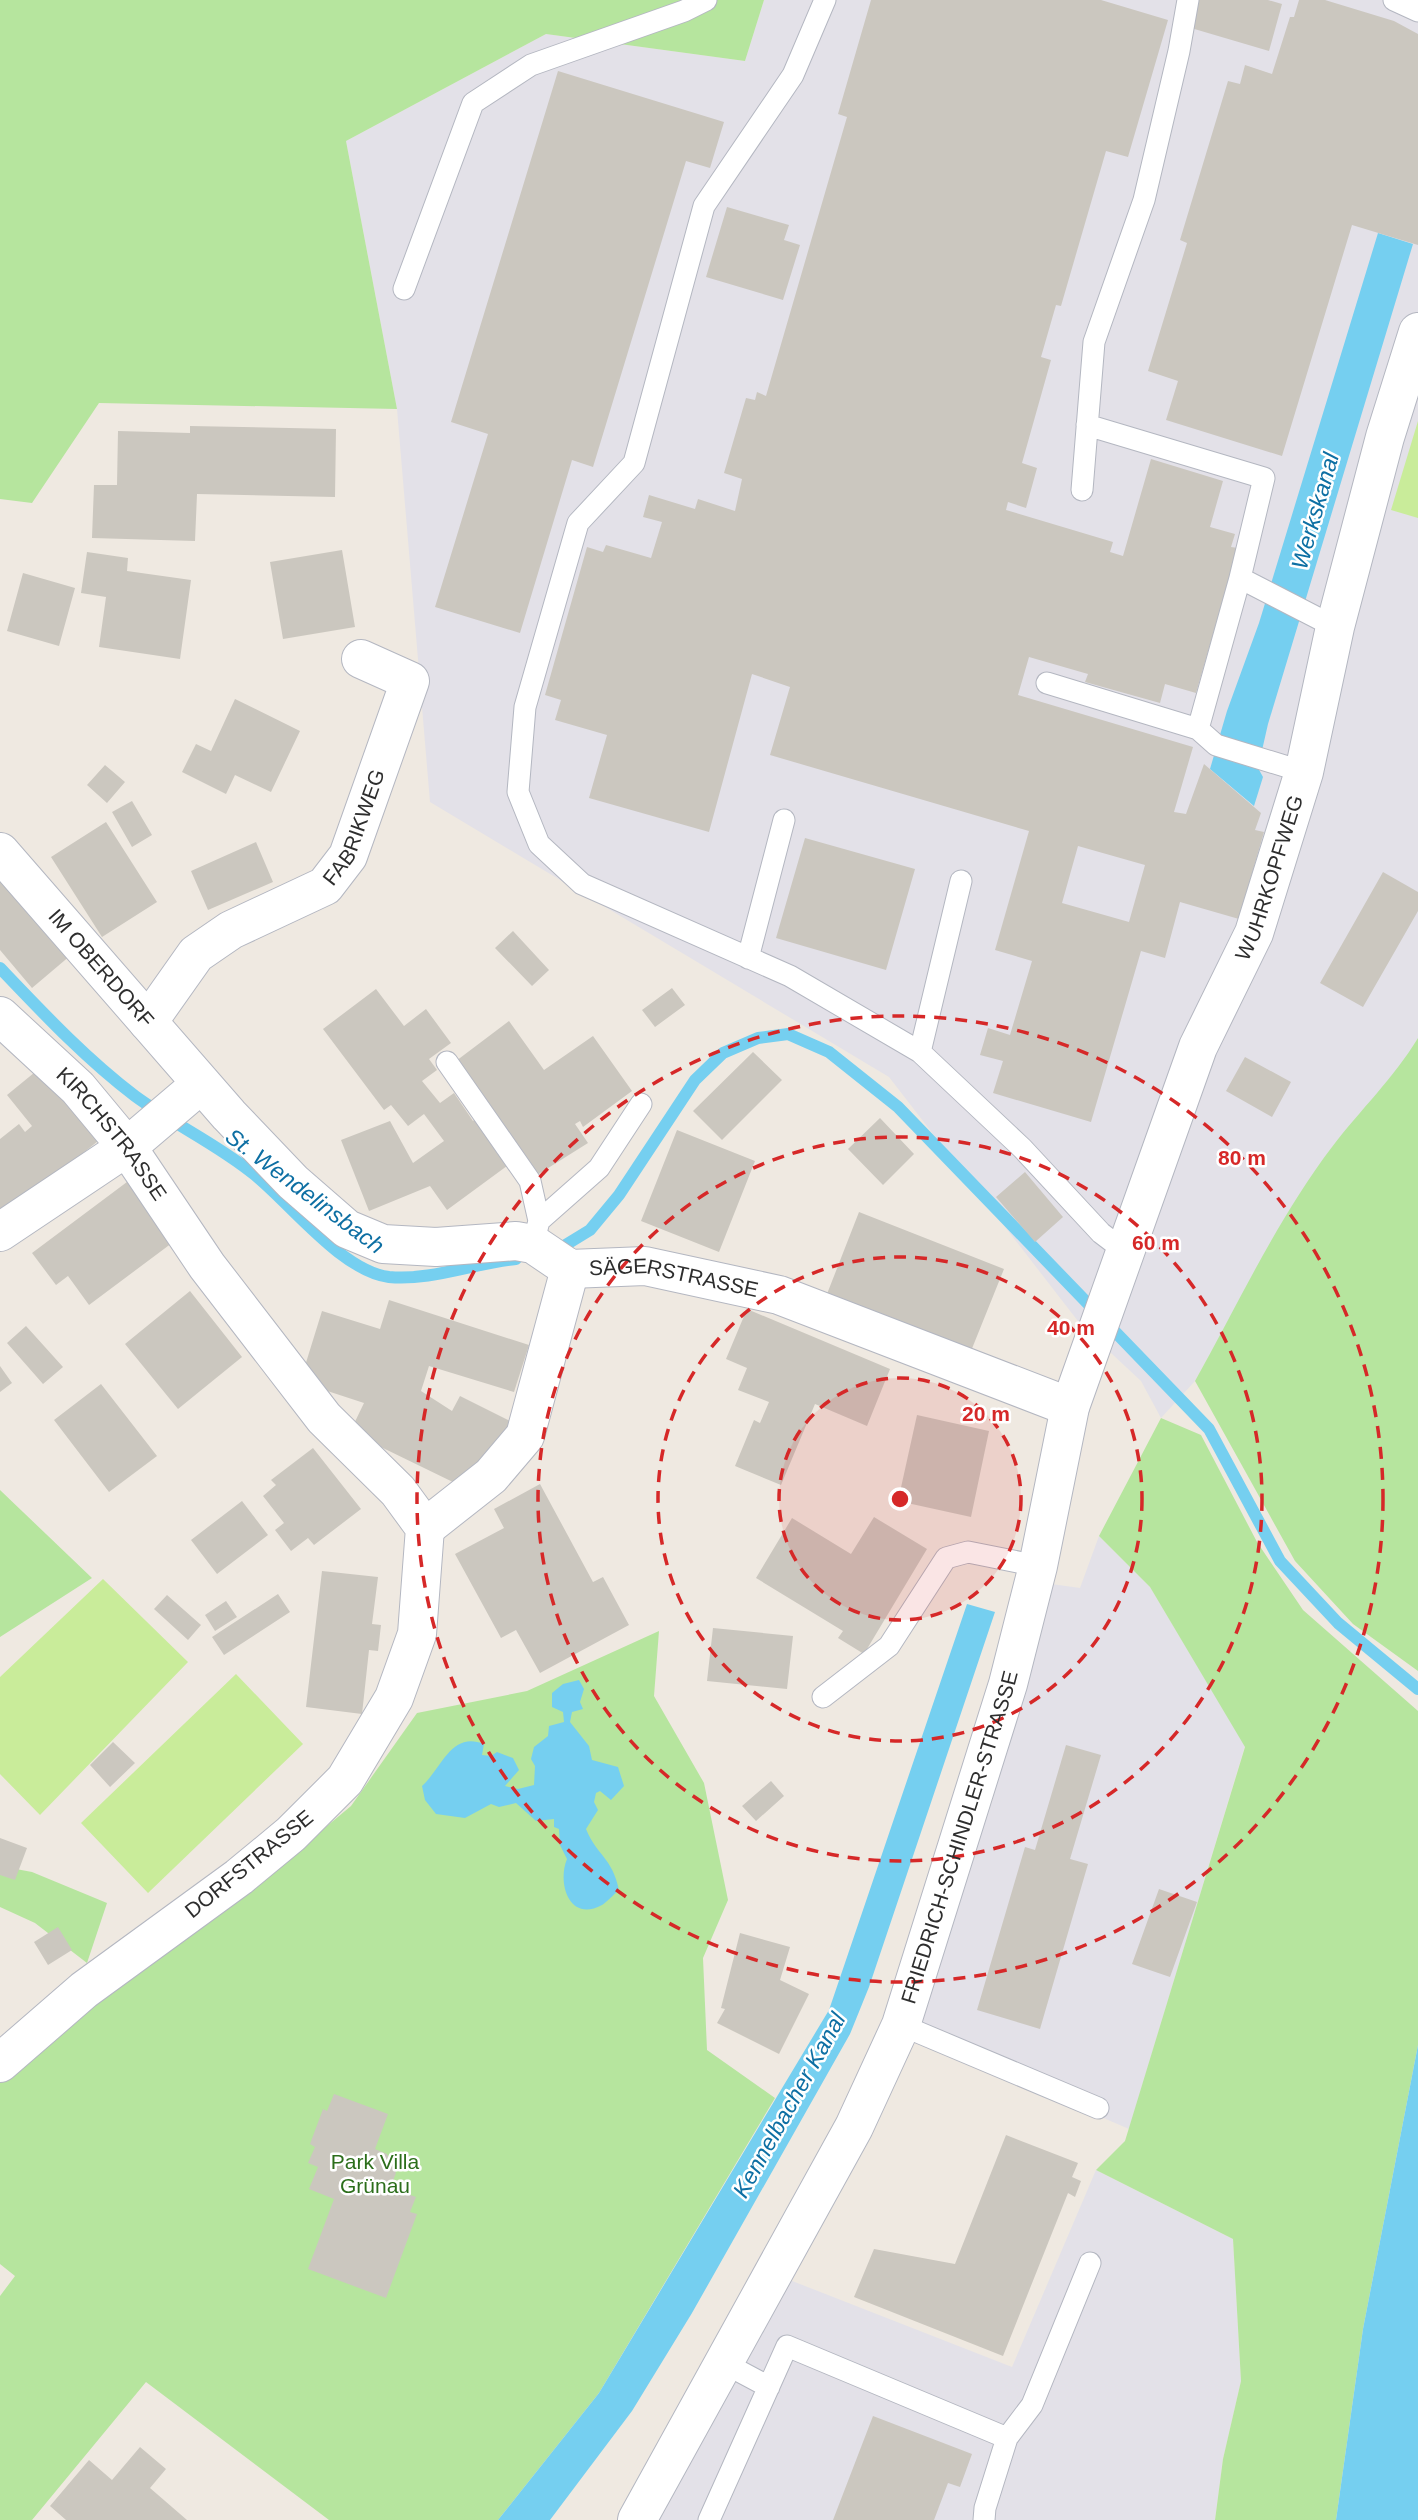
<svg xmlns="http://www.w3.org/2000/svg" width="1418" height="2520" viewBox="0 0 1418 2520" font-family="Arial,sans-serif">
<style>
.industrial{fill:#e3e1e8}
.green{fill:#b6e59e}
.pitch{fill:#c9ec9a}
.water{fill:#75cff0}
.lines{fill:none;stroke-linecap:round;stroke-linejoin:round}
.stream{stroke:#75cff0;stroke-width:12}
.building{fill:#cbc7bf;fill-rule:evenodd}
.service-casing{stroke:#b4b7c1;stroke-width:23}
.minor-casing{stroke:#b4b7c1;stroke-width:40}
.service{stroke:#fff;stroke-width:21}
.minor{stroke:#fff;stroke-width:38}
.ring{fill:none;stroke:#d62828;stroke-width:3.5;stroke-dasharray:12 9}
.labels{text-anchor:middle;stroke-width:5;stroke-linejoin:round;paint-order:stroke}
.street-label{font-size:21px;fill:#2e2e2e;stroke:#fff}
.park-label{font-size:21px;fill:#2c6e1b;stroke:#fff}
.water-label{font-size:23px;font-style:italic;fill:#0d6fa3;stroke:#fff}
.centre{fill:#d62828;stroke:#fff;stroke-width:3.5}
.ring-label{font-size:21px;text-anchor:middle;font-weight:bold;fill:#d62828;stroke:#fff;stroke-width:5;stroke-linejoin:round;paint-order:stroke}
</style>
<rect width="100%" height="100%" fill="#efe9e1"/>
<path class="industrial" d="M764 0H1418V1038L1397 1073 1332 1147 1281 1226 1195 1381 1161 1418 1141 1381 1081 1325 889 1077 430 802 397 409 346 141 546 34 745 61Z
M1099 1536 1150 1587 1245 1746 1129 2129 909 2034 992 1802 1051 1584 1080 1588Z
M1096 2170 1233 2239 1241 2381 1223 2459 1215 2520H646L782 2277 1012 2367Z"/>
<path class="green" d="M0 0H764L745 61 546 34 346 141 397 409 99 403 32 503 0 499Z
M1418 1038V1671L1353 1624 1295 1561 1195 1381C1239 1302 1278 1218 1332 1147 1361 1109 1393 1079 1418 1038Z
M1161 1418 1201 1435 1257 1542 1303 1610 1418 1711V2045L1363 2329 1336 2520H1215L1223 2459 1241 2381 1233 2239 1096 2170 1125 2141 1245 1747 1150 1587 1099 1536Z
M0 1490 92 1578 0 1637Z
M659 1631 654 1696 704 1783 728 1900 703 1958 707 2050 775 2098 599 2393 498 2520H329L146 2382 32 2520H0V2296L15 2276 0 2264V2080L77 2015 297 1851 351 1806 417 1713 527 1691Z
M0 1866 32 1872 107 1903 87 1963 35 1923 0 1907Z"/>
<path class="pitch" d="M1418 421V518L1391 510Z
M103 1579 188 1662 40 1815 0 1774V1677Z
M236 1674 303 1744 148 1893 81 1823Z"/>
<path class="water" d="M1378 233 1413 244 1268 724 1258 768 1263 777 1254 806 1210 769 1227 711 1259 623Z
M967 1604 995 1612 869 1987 850 2034 692 2313 632 2411 550 2520H498L599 2393 829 2010Z
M579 1680 584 1689 580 1702 583 1709 572 1712 570 1722 589 1746 592 1760 618 1767 624 1786 611 1800 600 1791 596 1793 594 1802 598 1810 586 1829C597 1856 612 1857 619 1890 613 1895 607 1902 602 1905 569 1923 557 1883 567 1859L560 1845 559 1829 554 1827V1819L536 1821 516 1803 499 1807 491 1804 465 1818 436 1814 425 1800 422 1786C442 1768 451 1731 484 1744L482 1755 491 1756 497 1752 513 1758 519 1770 505 1786 518 1789 534 1785 535 1766 531 1759 534 1747 548 1736 549 1726 564 1722 563 1712 552 1707V1693L563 1684Z
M1418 2045V2520H1336L1363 2329Z"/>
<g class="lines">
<path class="stream" d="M0 968C42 1012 86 1059 135 1096 173 1124 219 1145 255 1175 291 1204 342 1271 389 1277 431 1281 474 1263 516 1259
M554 1252 590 1230 619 1195 695 1080 723 1053 758 1038 788 1034 829 1052 898 1107 1209 1429 1280 1561 1338 1623 1418 1689"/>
</g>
<path class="building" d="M871 0H1101L1168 20 1128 157 1106 151 1061 306 1056 305 1041 357 1051 360 1022 463 1037 468 1026 508 1008 502 1006 510 1113 542 1110 552 1123 556 1151 459 1223 481 1210 527 1235 534 1231 547 1238 548 1196 693 1165 684 1160 703 1085 682 1088 674 1029 657 1018 695 1193 747 1174 812 1186 814 1204 764 1261 813 1255 830 1264 832 1239 919 1180 902 1165 958 1141 951 1091 1122 993 1093 1003 1061 980 1055 988 1028 1010 1035 1032 961 995 950 1029 831 770 755 790 687 752 674 709 832 589 798 607 735 555 720 561 700 545 695 587 547 603 552 606 545 651 558 662 522 643 517 649 495 695 509 698 499 735 511 742 479 724 473 746 398 755 400 757 392 766 396 847 117 838 114ZM1078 846 1145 865 1129 922 1062 903Z
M1199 0H1268L1282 4 1269 51 1191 28Z
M1299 0H1325L1394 21 1418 34V245L1352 225 1282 456 1166 420 1178 381 1148 371 1187 243 1180 240 1228 81 1240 84 1245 65 1272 74 1290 17H1294Z
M558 71 724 122 710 168 686 161 593 467 572 460 520 633 435 607 488 434 451 422Z
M727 207 789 225 784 240 800 245 783 300 706 277Z
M190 426 336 429 335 497 197 494 195 541 92 538 94 485H117L118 431 190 433Z
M342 550 355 627 283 639 270 562Z
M87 552 128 558 127 571 191 580 180 659 99 647 106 597 81 593Z
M23 573 75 588 59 646 7 631Z
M235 699 300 731 271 792 235 775 226 794 182 772 196 744 211 751Z
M105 765 125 782 107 803 87 785Z
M132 801 152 835 132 847 112 812Z
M106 822 157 902 102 937 51 857Z
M805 838 915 869 886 970 776 938Z
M256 842 273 882 208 910 191 871Z
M0 870 71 955 32 988 0 950Z
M1383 872 1418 892V911L1363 1007 1320 983Z
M513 931 549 970 532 986 495 948Z
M672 988 685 1005 655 1027 642 1010Z
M376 989 404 1026 426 1009 451 1043 429 1059 437 1070 422 1081 440 1103 454 1093 473 1121 478 1117 511 1163 447 1210 430 1186 369 1211 341 1140 390 1121 413 1163 444 1141 424 1114 408 1126 391 1105 384 1110 323 1029Z
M509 1021 544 1070 593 1036 632 1091 583 1127 580 1121 575 1124 588 1143 537 1175 456 1061Z
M753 1052 782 1080 722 1140 693 1111Z
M1245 1057 1291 1082 1272 1117 1226 1091Z
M40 1068 98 1141 0 1220V1139L19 1124 25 1132 32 1126 7 1095Z
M880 1118 914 1154 883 1185 848 1149Z
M677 1130 755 1161 719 1252 641 1221Z
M1025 1172 1063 1217 1035 1242 996 1197Z
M131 1179 176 1240 89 1305 68 1276 56 1285 32 1253Z
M859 1212 1004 1269 971 1351 827 1294Z
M190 1291 242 1357 178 1409 125 1344Z
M389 1300 529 1345 514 1392 429 1366 421 1391 452 1411 460 1396 512 1422 504 1440 457 1484 350 1432 364 1403 300 1382 322 1311 380 1329Z
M747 1309 890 1369 867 1426 815 1404 781 1485 735 1466 754 1420 760 1423 769 1402 738 1390 747 1368 726 1359Z
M26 1326 63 1367 43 1384 7 1343Z
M0 1366 12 1383 0 1392Z
M101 1384 157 1456 109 1492 54 1420Z
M917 1415 989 1431 971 1517 898 1501Z
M313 1448 361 1509 314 1545 308 1538 291 1551 275 1530 284 1523 263 1496 276 1485 271 1480Z
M540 1484 593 1582 603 1577 629 1625 540 1673 516 1630 501 1638 455 1554 504 1528 494 1509Z
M242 1501 268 1535 217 1574 191 1540Z
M874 1517 927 1549 864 1654 838 1638 843 1631 756 1578 792 1518 851 1554Z
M322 1571 378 1577 372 1624 381 1625 378 1651 369 1650 362 1714 306 1707Z
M278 1594 290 1612 224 1655 212 1637Z
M167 1595 201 1625 188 1640 154 1609Z
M226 1601 237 1617 215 1631 205 1615Z
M713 1628 793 1636 787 1689 707 1681Z
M113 1742 135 1763 110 1787 90 1765Z
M1066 1745 1101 1755 1070 1859 1088 1864 1040 2029 977 2010 1025 1847 1035 1850Z
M771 1781 784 1796 756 1821 742 1806Z
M0 1838 27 1848 15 1880 0 1875Z
M1159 1889 1197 1902 1170 1977 1132 1964Z
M58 1927 72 1950 48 1965 34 1942Z
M740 1933 790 1947 780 1980 809 1994 779 2054 717 2023 725 2009 721 2008Z
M334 2094 388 2114 375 2149 387 2154 396 2173 390 2188 416 2197 410 2212 417 2214 386 2298 308 2269 334 2199 309 2189 318 2167 308 2163 315 2147 310 2144 323 2109 327 2111Z
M1006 2135 1078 2163 1072 2177 1081 2181 1075 2197 1068 2193 1003 2356 854 2297 874 2249 955 2264Z
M873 2416 972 2454 960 2487 948 2483 934 2520H833Z
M140 2447 166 2469 150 2488 187 2520H66L50 2506 89 2460 112 2480Z"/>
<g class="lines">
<defs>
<path id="service" d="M825 0 793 75 704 206 634 463 578 523 525 707 518 792 539 844 582 884 790 976 920 1052 1022 1148 1101 1233 1126 1252
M1394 0 1418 11
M404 289 473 103 531 65 684 11 706 0
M1087 425 1264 478 1240 578 1335 627
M1082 490 1094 342 1144 200 1179 51 1188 0
M1047 683 1198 729 1240 578
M1198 729 1216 745 1304 772
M748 958 784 820
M920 1052 961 881
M447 1062 530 1181 539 1221 533 1244
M539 1221 599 1168 641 1104
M823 1697 889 1646 946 1558 968 1552 1038 1566
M901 2025 1098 2108
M724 2363 769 2387
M709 2520 787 2346 1007 2438
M984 2520 985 2508 1007 2438 1032 2405 1090 2263"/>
<g id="minor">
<path id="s1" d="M0 852 229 1115 293 1182 347 1229 383 1244 436 1247 516 1241 533 1244 570 1269 645 1266 779 1295 1070 1407"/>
<path id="s2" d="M0 1016 78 1088 127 1147 207 1266 324 1418 398 1491 425 1528 417 1634 394 1698 345 1780 291 1834 239 1877 84 1990 0 2063"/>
<path id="s3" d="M148 1022 196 954 231 930 325 886 348 856 410 681 361 659"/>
<path d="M0 1232 127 1147 201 1084"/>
<path d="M425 1528 491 1476 525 1436 570 1269"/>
<path id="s4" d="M637 2520 854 2127 901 2025 1008 1684 1038 1566 1070 1407 1198 1047 1254 933 1304 772 1335 627 1385 437 1418 332"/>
</g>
</defs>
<use href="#service" class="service-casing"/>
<use href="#minor" class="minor-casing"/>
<use href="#service" class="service"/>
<use href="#minor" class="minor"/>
</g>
<circle cx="900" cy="1499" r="121" fill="#d62828" fill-opacity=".12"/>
<g class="ring">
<circle cx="900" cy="1499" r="121"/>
<circle cx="900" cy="1499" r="242"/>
<circle cx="900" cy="1499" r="362"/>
<circle cx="900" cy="1499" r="483"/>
</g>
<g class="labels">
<g class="street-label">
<text dy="7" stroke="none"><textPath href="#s3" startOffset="296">FABRIKWEG</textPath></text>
<text dy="7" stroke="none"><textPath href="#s4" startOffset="1769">WUHRKOPFWEG</textPath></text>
<text dy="7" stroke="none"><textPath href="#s1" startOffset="154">IM OBERDORF</textPath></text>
<text dy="7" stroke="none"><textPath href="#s2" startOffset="163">KIRCHSTRASSE</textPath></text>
<text dy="7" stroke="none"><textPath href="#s1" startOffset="852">SÄGERSTRASSE</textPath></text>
<text dy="7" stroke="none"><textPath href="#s4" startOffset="758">FRIEDRICH-SCHINDLER-STRASSE</textPath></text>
<text transform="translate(249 1864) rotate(-39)" y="7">DORFSTRASSE</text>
</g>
<g class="park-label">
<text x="375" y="2169">Park Villa<tspan x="375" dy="24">Grünau</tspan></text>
</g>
<g class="water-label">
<text transform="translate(1315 511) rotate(-74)" y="8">Werkskanal</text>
<text transform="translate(305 1191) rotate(37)" y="8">St. Wendelinsbach</text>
<text transform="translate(789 2105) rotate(-61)" y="8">Kennelbacher Kanal</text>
</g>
</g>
<circle cx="900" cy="1499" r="10" class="centre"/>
<g class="ring-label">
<text x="1242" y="1165">80 m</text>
<text x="1156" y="1250">60 m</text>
<text x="1071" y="1335">40 m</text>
<text x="986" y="1421">20 m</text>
</g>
</svg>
